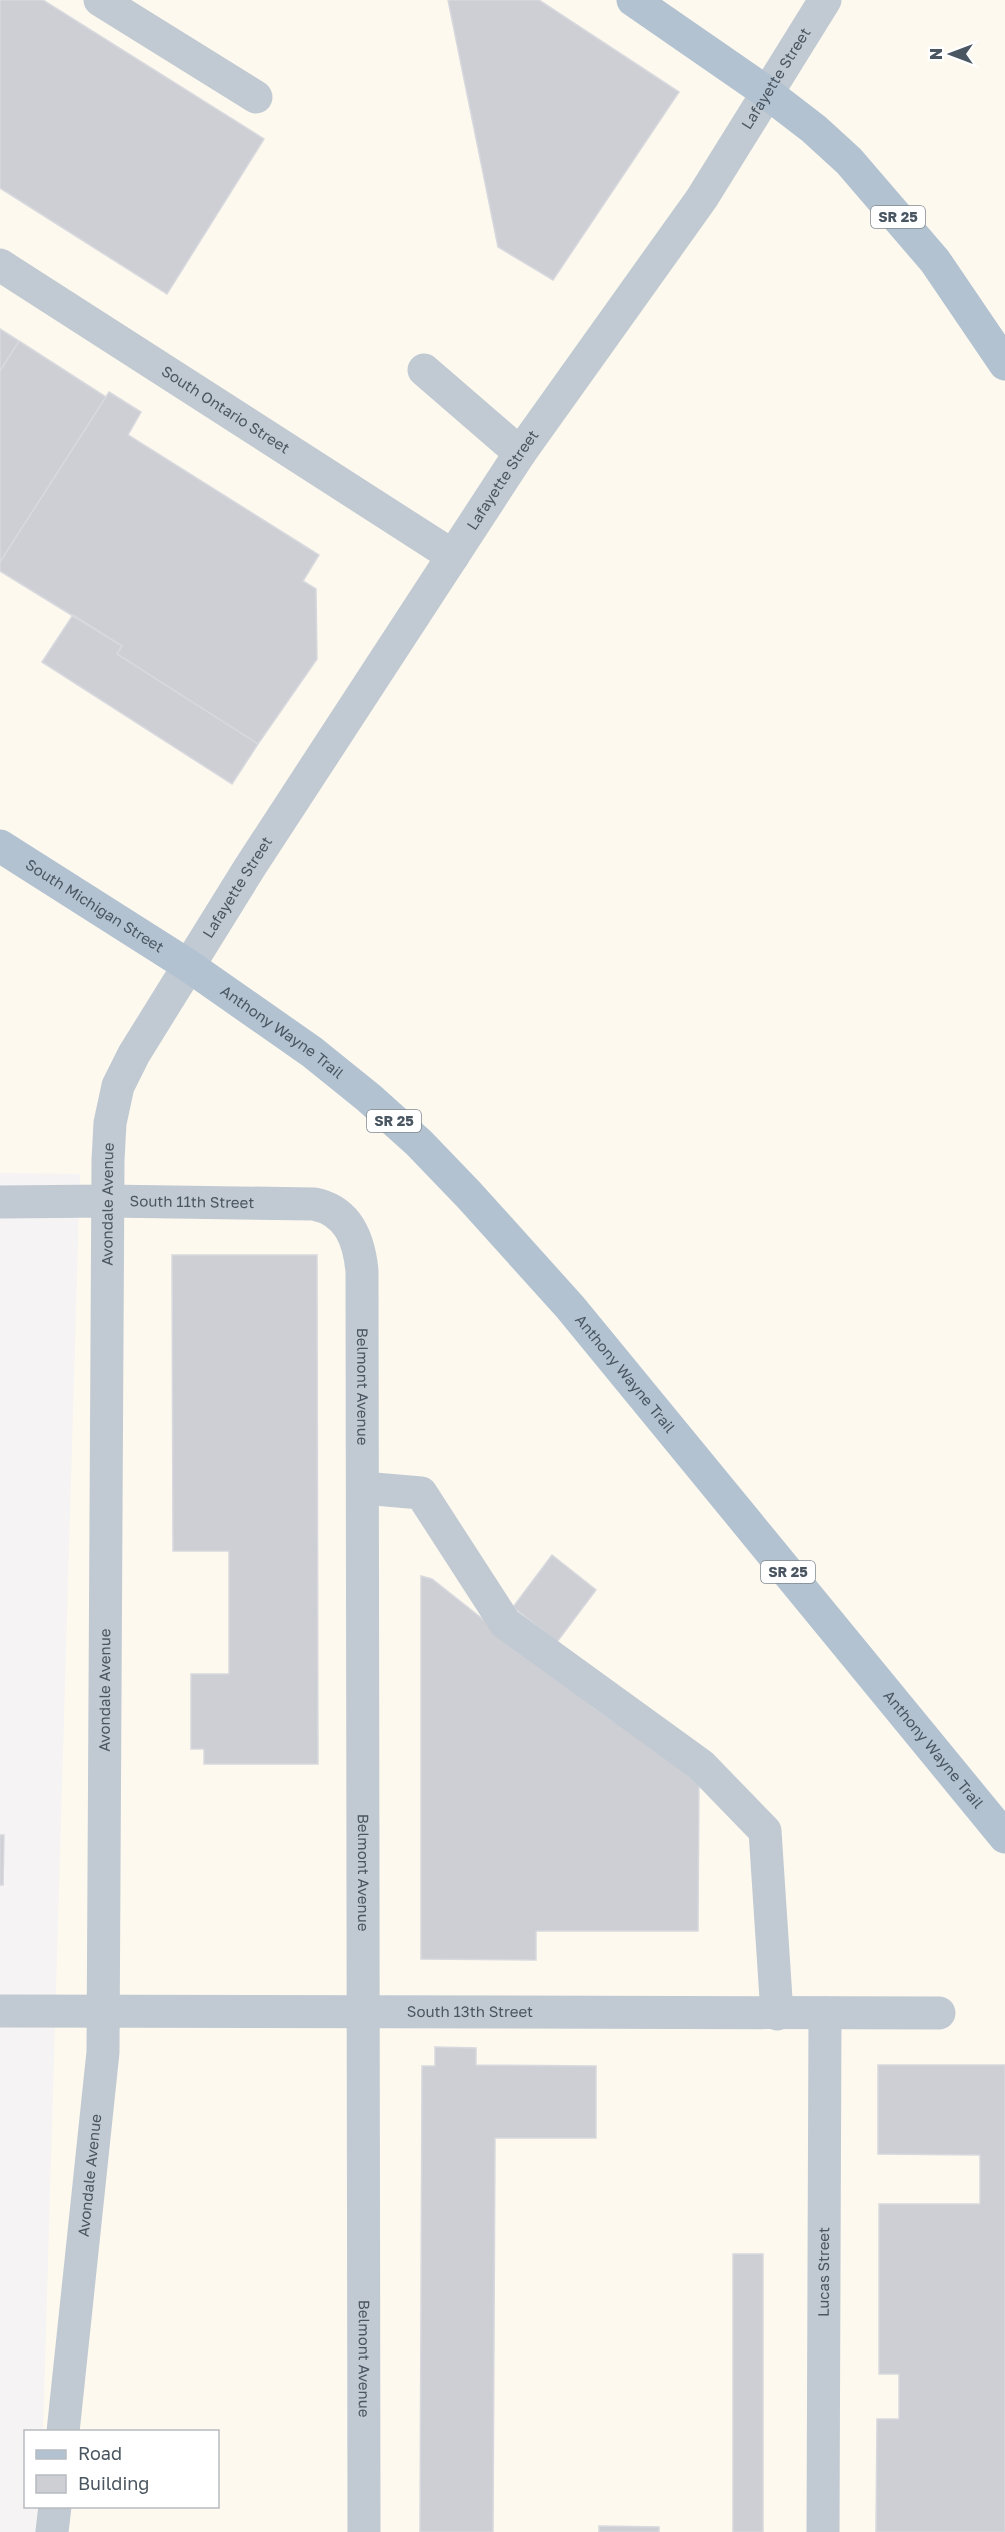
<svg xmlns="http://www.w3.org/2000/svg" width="1005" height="2532" viewBox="0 0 1005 2532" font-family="'Golos Text',sans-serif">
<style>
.commercial{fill:#fdf9ef}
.building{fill:#cdcfd5;stroke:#d7d9de;stroke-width:1.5}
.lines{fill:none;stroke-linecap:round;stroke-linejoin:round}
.minor{stroke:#c1cad2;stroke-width:33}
.major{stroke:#b3c2d1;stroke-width:33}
.labels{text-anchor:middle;stroke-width:6;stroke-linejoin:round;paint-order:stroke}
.shield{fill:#fff;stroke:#808990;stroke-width:1.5}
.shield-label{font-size:14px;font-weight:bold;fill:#4a5661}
.street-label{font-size:15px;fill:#4a5661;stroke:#fff}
</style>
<rect width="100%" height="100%" fill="#f5f3f3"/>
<path class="commercial" d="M0 0H1005V2532H40L41 2507 218 2506V2432L43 2431 80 1174 0 1173Z"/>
<path class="building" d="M0 0H43L264 139 167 294 0 188Z
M448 0H539L679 92 553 280 498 247Z
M0 329 19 341 0 371Z
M19 341 106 397 0 562V371Z
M109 392 141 412 128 435 319 555 303 581 316 589 317 659 258 744 117 654 122 646 0 571V562Z
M73 615 122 646 117 654 258 744 232 784 42 662Z
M172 1255H317L318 1764H204V1749H191V1674H229V1551H173Z
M552 1555 596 1590 557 1642 513 1607Z
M421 1576 432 1579 596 1709 699 1778 698 1931H536V1960L421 1959Z
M0 1835H4L3 1885H0Z
M435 2047 476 2048V2065L596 2066V2138H495L493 2532H420L422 2066H435Z
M878 2065H1005V2532H876L877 2419H899V2374H879V2204H980V2155L878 2154Z
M733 2254H763V2532H733Z
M599 2526 659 2527V2532H599Z"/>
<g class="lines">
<g class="minor">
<path d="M100 0 256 97"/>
<path id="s1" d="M0 265 453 556"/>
<path d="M424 370 520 453"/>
<path id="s2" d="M0 1202 108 1201 314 1204C349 1211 359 1240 362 1271L364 2532"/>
<path d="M363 1488 421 1493 505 1623 701 1765 765 1831 777 2014"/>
<path id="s3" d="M0 2011 939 2013"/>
<path id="s4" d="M63 2432 103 2052 108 1160 110 1123 118 1086 134 1054 250 867 520 453 702 198 825 0"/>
<path d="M52 2532 55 2506"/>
<path id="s5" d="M823 2532 825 2013"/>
</g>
<g class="major">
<path d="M633 0 766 92 814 129 849 161 935 261 1005 364"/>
<path id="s6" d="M0 846 189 966 312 1052 369 1098 419 1143 469 1195 570 1307 1005 1837"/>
</g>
</g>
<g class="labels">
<g class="shield">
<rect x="871" y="206" width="54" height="22" rx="4.5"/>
<rect x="367" y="1110" width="54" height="22" rx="4.5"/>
<rect x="761" y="1561" width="54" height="22" rx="4.5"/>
</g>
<g class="shield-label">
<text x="898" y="222">SR 25</text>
<text x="394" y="1126">SR 25</text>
<text x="788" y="1577">SR 25</text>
</g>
<g class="street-label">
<text dy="5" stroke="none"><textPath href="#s4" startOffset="2553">Lafayette Street</textPath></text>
<text dy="5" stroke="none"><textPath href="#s1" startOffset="268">South Ontario Street</textPath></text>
<text dy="5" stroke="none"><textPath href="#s4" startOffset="2067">Lafayette Street</textPath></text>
<text dy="5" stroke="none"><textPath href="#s4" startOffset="1581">Lafayette Street</textPath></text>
<text dy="5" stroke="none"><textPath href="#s6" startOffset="112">South Michigan Street</textPath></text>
<text dy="5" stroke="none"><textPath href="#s6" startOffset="338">Anthony Wayne Trail</textPath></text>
<text dy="5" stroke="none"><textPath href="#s2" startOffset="192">South 11th Street</textPath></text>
<text dy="5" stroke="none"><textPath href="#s4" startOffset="1230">Avondale Avenue</textPath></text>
<text dy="5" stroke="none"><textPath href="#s6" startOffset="824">Anthony Wayne Trail</textPath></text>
<text dy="5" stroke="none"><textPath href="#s2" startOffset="519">Belmont Avenue</textPath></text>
<text dy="5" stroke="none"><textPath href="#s4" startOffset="744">Avondale Avenue</textPath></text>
<text dy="5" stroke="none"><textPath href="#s6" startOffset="1310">Anthony Wayne Trail</textPath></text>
<text dy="5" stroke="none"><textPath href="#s2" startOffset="1005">Belmont Avenue</textPath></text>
<text dy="5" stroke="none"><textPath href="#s3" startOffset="470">South 13th Street</textPath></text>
<text dy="5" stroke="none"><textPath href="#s4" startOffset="258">Avondale Avenue</textPath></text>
<text dy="5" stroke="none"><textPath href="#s5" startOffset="260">Lucas Street</textPath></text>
<text dy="5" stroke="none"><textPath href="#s2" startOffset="1491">Belmont Avenue</textPath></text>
</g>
</g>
<rect x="24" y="2430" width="195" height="78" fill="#ffffff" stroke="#b7bbc0" stroke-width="1.5"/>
<rect x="36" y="2450" width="30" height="9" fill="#b3c2d1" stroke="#b7bbc0" stroke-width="1.5"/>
<text x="78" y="2460" font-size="18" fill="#4a5661">Road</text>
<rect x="36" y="2475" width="30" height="18" fill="#cdcfd5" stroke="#b7bbc0" stroke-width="1.5"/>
<text x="78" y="2490" font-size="18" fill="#4a5661">Building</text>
<g transform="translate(951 54) rotate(270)" stroke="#ffffff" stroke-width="4.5" paint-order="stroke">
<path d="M0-4.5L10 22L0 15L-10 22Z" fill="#4a5661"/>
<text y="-9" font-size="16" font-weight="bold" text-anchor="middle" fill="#4a5661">N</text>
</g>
</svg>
